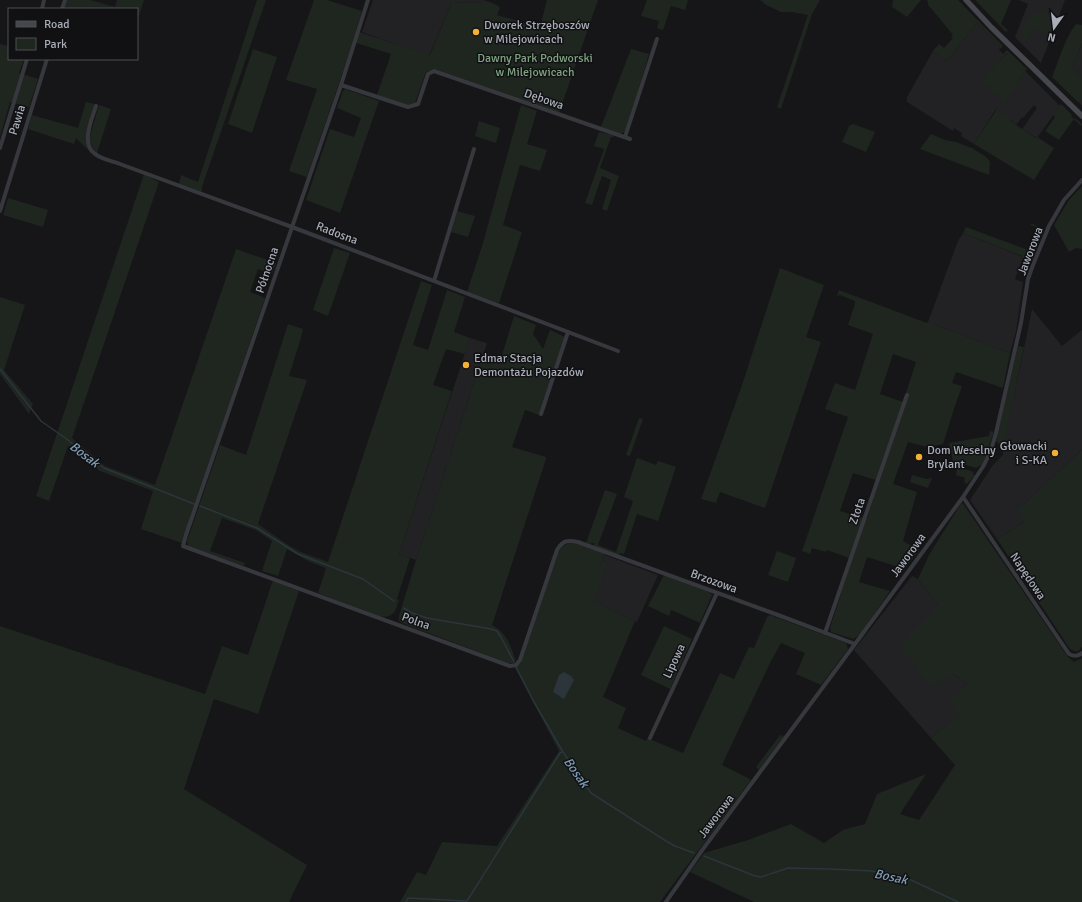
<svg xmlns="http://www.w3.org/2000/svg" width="1082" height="902" viewBox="0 0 1082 902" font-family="Signika,sans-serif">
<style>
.built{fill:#222225}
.green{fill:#1e261f;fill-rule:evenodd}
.water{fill:#2c353c}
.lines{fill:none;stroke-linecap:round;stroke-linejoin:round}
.stream{stroke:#2c353c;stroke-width:1.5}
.minor{stroke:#37383d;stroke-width:4}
.secondary{stroke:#45474d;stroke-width:5.5}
.poi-dot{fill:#f2b134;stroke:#111113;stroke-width:1.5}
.labels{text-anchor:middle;stroke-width:3;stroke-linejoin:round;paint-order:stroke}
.poi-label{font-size:12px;fill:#a8adb8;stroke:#111113;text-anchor:start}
.park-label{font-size:12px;fill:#7fa381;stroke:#111113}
.street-label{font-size:12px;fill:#a8adb8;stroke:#111113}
.water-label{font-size:13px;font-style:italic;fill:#7f9bb3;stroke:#111113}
</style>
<rect width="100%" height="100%" fill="#161618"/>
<path class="built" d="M373 0H483V3L452 2 429 56 362 32Z
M1019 0H1065L1041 63 1015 37 1028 4Z
M977 23 1000 46 999 50 1003 54 1007 53 1008 54 1000 60 1019 80 1025 71 1060 106 1037 138 1022 129 1037 108 1034 105 1023 118 1022 117 1016 125 996 109 974 144 961 136 962 133 954 128 953 131 907 102V97L933 51 947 61Z
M1082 43V106L1079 102 1072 68Z
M963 233 1023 257 1015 279 1023 282 1016 331 1010 353 928 322 958 241Z
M1032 309 1062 346 1082 330V450L1026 502 1024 522 997 539 970 500 993 465 1003 455V446L1021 363Z
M470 338 487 343 416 560 399 554Z
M605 555 658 575 637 622 587 599 594 578Z
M912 576 918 579 938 605 954 674 968 685 960 715 931 738 854 650Z"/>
<path class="green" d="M67 0H90L115 7 117 0H144L137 22V9H64Z
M257 0H266L202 187V192L179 184 181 175 198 182Z
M314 0H327L362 11 356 31 430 55 452 2 482 3 484 0 497 5 500 8 497 15 540 27 547 0H598L559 113 435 69 426 72 415 103 406 105 377 95 391 54 353 42 307 177 289 171 317 89 286 80Z
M647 0H688L685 10 671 6 663 30 657 28 659 21 641 16Z
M760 0H820L812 14 781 109 777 107 808 15 792 12H781L766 5Z
M893 0H921L907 17 892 7Z
M927 0H958L1003 46 999 50 1000 46 977 23 947 61 933 51 939 44 944 48 953 38 951 37 953 35 930 7H929Z
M975 0H1011L1001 24 1008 30 1006 32Z
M1039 11C1051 13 1054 17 1052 28 1043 35 1040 33 1031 29L1027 37H1024C1023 35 1022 33 1022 31 1022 23 1032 13 1039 11Z
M1076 24 1082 25V43L1072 68 1082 79V98L1079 103 1052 77C1059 60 1065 38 1076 24Z
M0 44 9 46V59H24L19 73 38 79 29 107 10 102 0 137Z
M253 49 277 57 252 133 228 124Z
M631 49 649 54 627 129 625 132 620 134 600 128 601 127Z
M1007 50 1027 69 1019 80 1020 81 998 110 1011 119 1010 121 1036 138 1037 137 1054 148 1034 180 974 144 1003 100 981 82 1000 60 1008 54 1007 53 1003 54Z
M345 89 379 101 340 213 306 200 330 129 354 137 361 118 337 108 343 91Z
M86 102 95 104 86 136V143L88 150 76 138 74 144 28 129 32 115 78 128Z
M1061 104 1072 115 1071 116 1074 119 1075 118 1082 124 1081 126 1074 119 1059 140 1045 131 1055 117 1053 115Z
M99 105 111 109 97 153 93 148 89 139Z
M521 105 537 111 527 144 547 150 540 171 520 165 503 225 522 232 499 303 467 292 483 243Z
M479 121 500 128 496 143 475 136Z
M853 124 875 132 866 152 842 142 849 126Z
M599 132 612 135 614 137H611L600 168 619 176 607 211 602 209 611 180 602 176 592 205 585 203 604 149 594 146Z
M931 134 945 140 956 142 972 148 985 156 988 159 990 162 989 175 920 149Z
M144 174 159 182 72 438 105 466 155 485 236 249 276 263 272 274 258 269 250 292 265 298 182 543 141 529 153 491 100 471 68 446 49 501 36 496Z
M1082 186V249L1076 248 1069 252 1054 225 1069 200Z
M8 198 48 210 43 227 3 215Z
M457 211 475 216 468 237 451 232Z
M1031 223 1044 230 1032 261 1022 258V256L963 233 966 227 1031 251 1034 250 1042 232 1041 229 1031 225Z
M334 248 350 253 328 316 313 310Z
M780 268 824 285 806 337 821 342 765 508 720 492 716 503 701 499 741 388Z
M421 281 432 285 413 345 428 350 447 290 465 297 454 332 470 338 465 354 446 349 433 385 452 391 399 554 410 558 397 599 399 600C395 612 393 619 379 616L318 593 326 568 310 562 287 549 278 576 262 571 272 541 256 530 222 518 210 551 245 563 244 566 188 546 187 541 220 445 246 455 288 324 303 329 300 341 289 376 307 380 258 524 288 545 301 552 328 562Z
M839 290 927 323 928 322 1010 353 1003 388 956 372 952 383 962 386 954 409 943 444 928 447 908 442 893 484 917 492 903 541 919 550 905 569 867 557 859 582 890 591 860 635 853 639 831 632 830 628 852 559 827 550 826 552 812 548 810 554 802 551 848 417 825 409 835 383 855 390 873 334 848 325 855 304V301L840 295 837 296ZM893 354 916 362 903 402 880 394ZM853 473 879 481 867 519 840 511Z
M0 297 25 305 4 370 33 404 29 414 0 374Z
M514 316 536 325 533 334 543 349 550 330 567 338 542 416 525 410 512 447 546 457V459L492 625C509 635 509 644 516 661L512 663H508L402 623 399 621V616L416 560 484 352 501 358Z
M1018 346 1024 347 1003 449 996 441Z
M639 418 643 419 630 456 626 455Z
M990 431 994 432 982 466 981 465 976 468 953 461 949 443 989 436Z
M1082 450V647L1078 651H1074L1070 649 997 539 1024 522 1017 510Z
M637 458 656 465 658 461 676 467 658 521 637 514 624 554 620 553 618 555 594 546V543H592L590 544 586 543 605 490 617 494 598 545 616 552 633 501 624 497Z
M957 467H958L974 472 973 473 974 476 967 484 964 482 965 478 956 475Z
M912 475 927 479 932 478 928 488 910 482Z
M962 502 1068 657 1074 662 1082 658V902H754L690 872 704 853 748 840 791 824 824 843 843 830 865 824 877 794 926 774 900 814 919 820 955 765 931 738 959 715 949 701 968 685 954 674 931 688 899 647 938 605 918 579 929 555Z
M570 543 579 544 605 554 599 568 603 561 607 566 596 597V601L603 606 635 621 603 697 626 708 618 728 646 741 647 738 683 753 720 673 734 679 749 647 754 648 767 617 770 615 846 643 847 645 848 649 821 685 796 674 805 653 781 643 770 663 722 765 748 778 751 780 660 902H400L417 872 426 875 442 842 497 846 559 751 515 668 519 664 522 660 558 552C562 547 564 544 570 543Z
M777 551 796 558 788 582 768 575Z
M664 575 709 592 712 595 700 623 671 610 669 616 648 606Z
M273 581 299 591 258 714 214 699 184 789 307 865 289 902H0V626L205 694 222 646 248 655 272 583Z
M664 626 692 639 670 689 641 675Z
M780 735 784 736 759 770 756 767Z"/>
<path class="water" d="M564 672 571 676 574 680 564 699 553 692 559 675Z"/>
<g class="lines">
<path class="stream" d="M0 369 41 421 68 440 89 457 104 468 194 504
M200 506 257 528 298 554 363 579 394 601
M404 608 412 613 427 618 491 629 497 631 501 637 514 662
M516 667 534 702 563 752 591 793 666 841 675 846 694 853
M704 856 755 876 761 877 788 868 830 869 872 871 911 880 958 902
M406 902 408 898 465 901H467L560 753 562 752"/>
<path class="minor" d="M368 0 341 85 186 535 183 546 510 666 516 665 520 660 557 550C563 540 567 540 578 542L778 615 855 644
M42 9 44 0
M62 9 65 0
M341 85 408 107 418 104 428 74 434 71 630 139
M96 106C92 119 81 143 94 153 100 159 112 161 120 164L292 227 618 351
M625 137 657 39
M0 148 27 59
M0 211 47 59
M434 281 474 149
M541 414 568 332
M963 497 1069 654C1073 656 1078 657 1082 653
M825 633 907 395
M650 738 717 593
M666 902 703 849 855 644 963 497 984 465 991 450 996 433 1021 323 1028 279 1033 265 1049 226 1064 200 1082 180"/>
<path class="secondary" d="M966 0 991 27 1082 116"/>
</g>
<g class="poi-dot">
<circle cx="476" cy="32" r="4"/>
<circle cx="466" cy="365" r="4"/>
<circle cx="1055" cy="453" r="4"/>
<circle cx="919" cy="457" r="4"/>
</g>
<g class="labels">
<g class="poi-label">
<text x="484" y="29">Dworek Strzęboszów<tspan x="484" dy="14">w Milejowicach</tspan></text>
<text x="474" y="362">Edmar Stacja<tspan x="474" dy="14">Demontażu Pojazdów</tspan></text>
<text x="1047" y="450" text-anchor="end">Głowacki<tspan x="1047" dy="14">i S-KA</tspan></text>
<text x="927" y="454">Dom Weselny<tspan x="927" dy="14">Brylant</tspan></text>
</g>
<g class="park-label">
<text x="535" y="62">Dawny Park Podworski<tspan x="535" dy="14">w Milejowicach</tspan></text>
</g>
<g class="street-label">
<text transform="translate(544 99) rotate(19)" y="4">Dębowa</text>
<text transform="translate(17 120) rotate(-73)" y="4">Pawia</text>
<text transform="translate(337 233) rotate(21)" y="4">Radosna</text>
<text transform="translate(1030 251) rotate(-69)" y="4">Jaworowa</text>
<text transform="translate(267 270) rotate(-71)" y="4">Północna</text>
<text transform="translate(857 511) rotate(-71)" y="4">Złota</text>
<text transform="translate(908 555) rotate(-54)" y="4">Jaworowa</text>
<text transform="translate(1028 576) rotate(56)" y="4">Napędowa</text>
<text transform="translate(714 581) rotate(20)" y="4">Brzozowa</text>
<text transform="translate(416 621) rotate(20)" y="4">Polna</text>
<text transform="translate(674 661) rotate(-65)" y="4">Lipowa</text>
<text transform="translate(716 816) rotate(-53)" y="4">Jaworowa</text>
</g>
<g class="water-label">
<text transform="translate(85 454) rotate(37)" y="5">Bosak</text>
<text transform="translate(577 772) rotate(55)" y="5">Bosak</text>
<text transform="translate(891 876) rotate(12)" y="5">Bosak</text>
</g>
</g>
<rect x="8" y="8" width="130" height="52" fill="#111113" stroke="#4d4f55"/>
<rect x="16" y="21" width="20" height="6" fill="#45474d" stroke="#4d4f55"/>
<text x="44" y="28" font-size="12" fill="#a8adb8">Road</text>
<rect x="16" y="38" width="20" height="12" fill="#1e261f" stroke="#4d4f55"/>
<text x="44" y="48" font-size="12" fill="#a8adb8">Park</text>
<g transform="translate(1054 28) rotate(194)" stroke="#111113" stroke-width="3" paint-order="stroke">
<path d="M0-3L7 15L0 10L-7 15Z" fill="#a8adb8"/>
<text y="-6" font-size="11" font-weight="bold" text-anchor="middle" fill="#a8adb8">N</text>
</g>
</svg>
